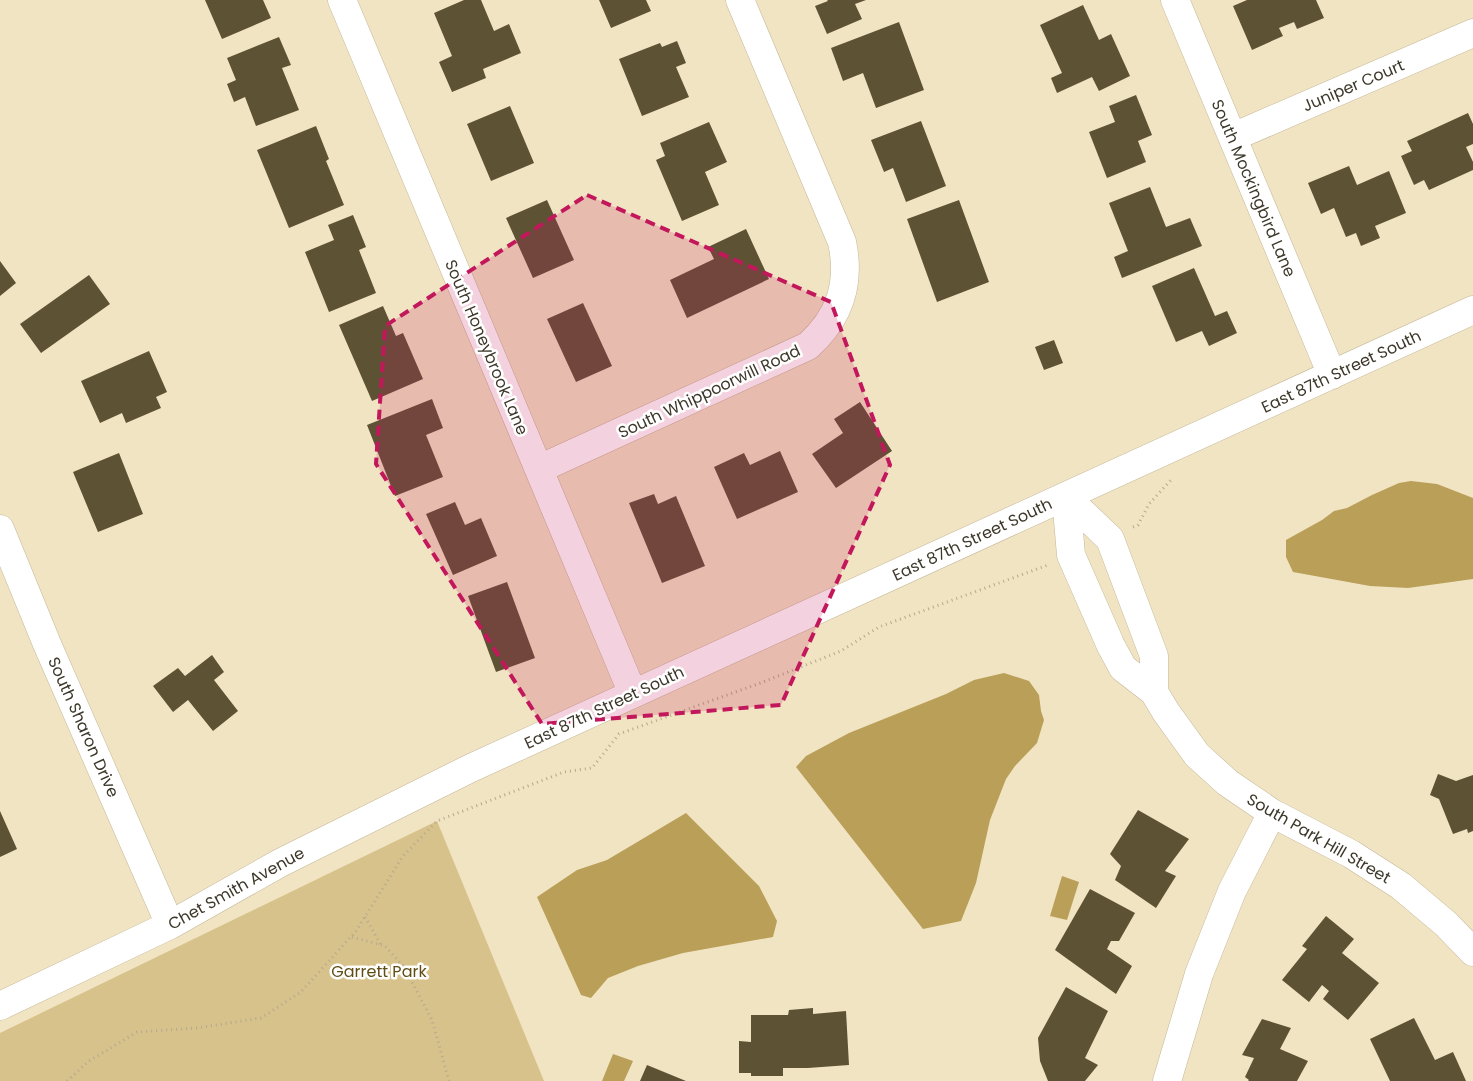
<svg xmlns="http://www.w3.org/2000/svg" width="1473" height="1081" viewBox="0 0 1473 1081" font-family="Poppins,sans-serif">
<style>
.green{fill:#d8c28b}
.water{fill:#ba9f58}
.building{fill:#5e5235}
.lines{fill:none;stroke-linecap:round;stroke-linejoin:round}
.minor-casing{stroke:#c4b797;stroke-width:29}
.path{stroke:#b3a98e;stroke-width:3;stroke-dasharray:1 4;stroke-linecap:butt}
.minor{stroke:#fff;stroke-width:28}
.marked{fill:#c2185b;fill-opacity:0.2;stroke:#c2185b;stroke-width:4;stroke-dasharray:10 6;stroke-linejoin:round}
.labels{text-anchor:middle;stroke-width:5;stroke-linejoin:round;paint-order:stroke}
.street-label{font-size:16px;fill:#3d382a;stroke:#fff}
.park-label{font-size:16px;fill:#604d16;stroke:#fff}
</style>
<rect width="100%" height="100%" fill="#f1e4c3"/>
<path class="green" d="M437 821 544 1081H0V1033Z"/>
<path class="water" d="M1411 481 1437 484 1473 498V579L1408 588 1370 586 1293 572 1286 557V540L1322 520 1334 511 1347 508 1372 495 1399 483Z
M1004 673 1029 681 1039 695 1041 711 1044 720 1037 743 1015 766 1006 779 990 820 976 883 961 921 923 929 796 767 806 756 849 733 946 694 974 680Z
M686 813 759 886 777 921 773 937 683 953 638 966 608 978 591 998 581 995 537 897 577 870 607 860Z
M1062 876 1079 882 1067 920 1050 916Z
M613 1054 633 1061 624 1081H602Z"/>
<path class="building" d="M205 0H263L271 18 222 39Z
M464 0H481L494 31 509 24 521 53 483 69 486 78 452 92 439 62 452 56 434 13Z
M599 0H646L651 11 611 28Z
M827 0H866L855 4 862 19 827 34 815 6 828 1Z
M1247 0H1316L1324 18 1297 29 1294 22 1279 28 1283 36 1252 50 1233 6Z
M1083 5 1099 40 1111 34 1130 76 1099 91 1092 77 1057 93 1051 78 1062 73 1040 25Z
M899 22 924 90 876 108 863 73 843 81 831 48Z
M279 37 291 65 282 68 299 110 256 126 245 97 234 102 227 84 236 80 227 58Z
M677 41 686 63 676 67 689 97 642 116 619 59 660 43 662 47Z
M1136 95 1152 135 1138 141 1146 162 1107 178 1089 132 1115 122 1109 106Z
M510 106 534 163 491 181 467 124Z
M1468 113 1473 124V144L1466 147 1473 162V170L1429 190 1424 180 1414 185 1401 156 1412 151 1407 141Z
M921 121 946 186 906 202 893 168 884 172 871 140Z
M709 122 727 162 705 172 719 205 682 221 656 160 665 156 660 143Z
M316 126 329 159 326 161 344 205 289 228 257 150Z
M1349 166 1357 185 1389 171 1406 213 1375 226 1380 238 1361 246 1356 233 1346 237 1334 208 1321 214 1308 183Z
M1150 187 1166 227 1190 218 1202 246 1122 278 1114 257 1128 251 1109 203Z
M547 200 574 260 533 278 506 218Z
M959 200 989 282 937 302 907 219Z
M353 215 366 247 359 250 376 293 329 312 305 252 334 240 328 225Z
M746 229 769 279 687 318 670 280 714 259 708 247Z
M0 261 16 283 0 296Z
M1194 268 1215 316 1227 311 1237 333 1209 346 1202 331 1176 342 1152 286Z
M89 275 110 304 41 353 20 324Z
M583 303 612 366 576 382 547 319Z
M383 306 396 336 403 333 423 379 372 401 339 325Z
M1054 340 1063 363 1044 370 1035 347Z
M149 351 167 392 156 397 161 408 126 423 122 413 100 423 81 381Z
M432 399 443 428 426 435 443 477 395 496 367 425Z
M860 402 892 451 836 488 812 454 843 433 834 419Z
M780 451 798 492 737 519 714 467 744 453 750 465Z
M119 453 143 514 98 532 73 472Z
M654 494 658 504 676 496 705 566 662 583 629 503Z
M455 502 465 525 481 518 497 556 453 575 426 514Z
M507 582 535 658 496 672 468 596Z
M212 655 224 672 214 680 238 711 213 731 188 700 173 712 153 686 178 668 185 676Z
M1438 774 1456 781 1473 775V831L1468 833 1467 829 1453 834 1439 799 1430 795Z
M1138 810 1189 839 1165 871 1176 876 1156 908 1115 880 1121 866 1110 854Z
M0 811 17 849 0 857Z
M1090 889 1135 913 1119 941H1111L1107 949 1132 966 1116 994 1055 950Z
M1326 916 1354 939 1342 953 1379 983 1348 1020 1323 999 1329 991 1322 985 1309 1002 1282 980 1307 949 1302 946Z
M1066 987 1108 1011 1085 1058 1098 1065 1085 1081H1048L1040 1061 1038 1038Z
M813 1008V1014L846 1011 849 1065 808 1068H783V1076H751V1073H739V1041L751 1042V1015H788L789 1010Z
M1414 1018 1435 1060 1453 1052 1466 1081H1390L1370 1039Z
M1262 1019 1291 1028 1280 1049 1308 1061 1297 1081H1248L1249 1080 1245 1077 1254 1058 1242 1055Z
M647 1065 686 1081H640Z"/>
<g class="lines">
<defs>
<path id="minor" d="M342 0 633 694
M1175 0 1332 375
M1233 137 1473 33
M539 469 808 346C840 317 851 284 842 242L740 0
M1066 497 1071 555 1111 646 1123 668 1154 692 1166 712 1197 755 1228 783 1272 813 1351 854 1401 886 1446 924 1473 952
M1066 497 1110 539 1154 656V692
M0 529 47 644 170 925
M0 1006 170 925 280 863 471 768 1473 310
M1167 1081 1199 974 1232 891 1272 813"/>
</defs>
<use href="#minor" class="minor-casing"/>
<path class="path" d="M1133 527 1138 525 1149 504 1171 480
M365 917 381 945
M352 937 385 946 404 967 432 1020 449 1081
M67 1081 89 1061 137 1032 197 1028 261 1018 301 992 356 931 403 856 437 821 564 772 592 768 619 734 763 682 841 651 879 627 1048 565"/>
<use href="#minor" class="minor"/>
</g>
<path class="marked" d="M587 195 831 302 890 465 781 705 542 724 376 464 385 326Z"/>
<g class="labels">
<g class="street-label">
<text transform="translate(1353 85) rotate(-23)" y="6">Juniper Court</text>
<text transform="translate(1254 188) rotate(67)" y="6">South Mockingbird Lane</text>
<text transform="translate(487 347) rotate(67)" y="6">South Honeybrook Lane</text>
<text transform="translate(1341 371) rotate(-25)" y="6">East 87th Street South</text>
<text transform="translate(709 391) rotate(-25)" y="6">South Whippoorwill Road</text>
<text transform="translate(972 539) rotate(-25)" y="6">East 87th Street South</text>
<text transform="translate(604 707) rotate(-25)" y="6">East 87th Street South</text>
<text transform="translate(84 727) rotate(66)" y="6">South Sharon Drive</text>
<text transform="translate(1319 838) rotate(30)" y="6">South Park Hill Street</text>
<text transform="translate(236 888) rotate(-29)" y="6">Chet Smith Avenue</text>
</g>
<g class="park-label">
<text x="379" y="977">Garrett Park</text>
</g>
</g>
</svg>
